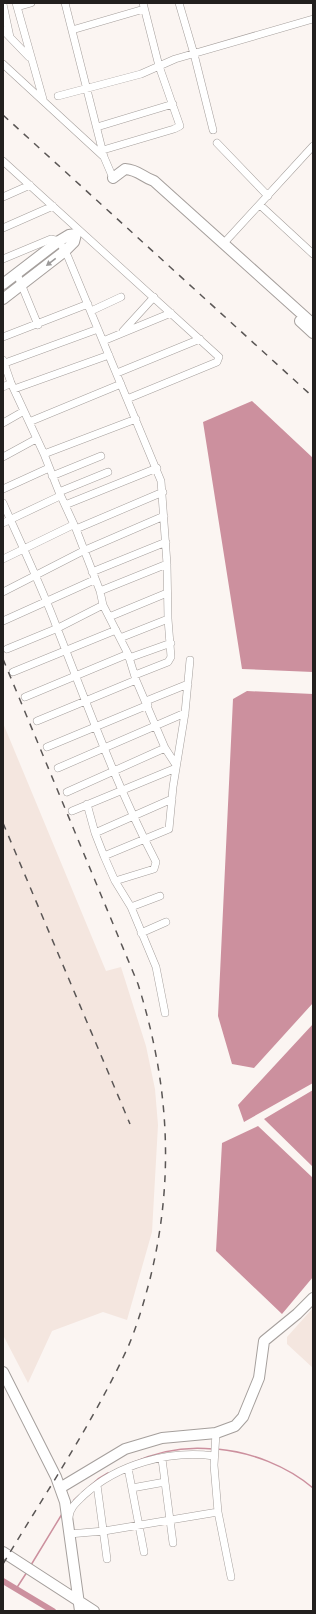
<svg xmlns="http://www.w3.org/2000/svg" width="316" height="1614" viewBox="0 0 316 1614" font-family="'Times New Roman',serif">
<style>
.built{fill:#f4e6df}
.water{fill:#cc909e}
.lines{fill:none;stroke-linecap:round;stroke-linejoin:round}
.stream{stroke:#cc909e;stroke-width:1.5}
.canal{stroke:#cc909e;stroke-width:6}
.street-casing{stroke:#a59f9c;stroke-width:8}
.secondary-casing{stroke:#a59f9c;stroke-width:12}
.street{stroke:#fff;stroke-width:7}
.secondary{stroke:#fff;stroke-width:10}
.rail{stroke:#5a5655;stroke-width:1.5;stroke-dasharray:7 7;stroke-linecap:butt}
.oneway{fill:#9c9a9a}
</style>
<rect width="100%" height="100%" fill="#fbf5f2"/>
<path class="built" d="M3 723 106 971 121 967 146 1046 155 1089 158 1125 152 1232 127 1320 103 1312 52 1331 28 1383 3 1335Z
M313 1308V1368L287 1344V1337Z"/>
<path class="water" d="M252 401 313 458V672L242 669 203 422Z
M247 691 313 694V1003L254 1068 232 1064 218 1016 233 699Z
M313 1024V1083L244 1122 238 1105Z
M313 1090V1167L264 1119Z
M258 1126 313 1178V1277L282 1314 216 1251 222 1143Z"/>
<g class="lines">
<path class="stream" d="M217 1449C251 1452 287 1466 313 1488
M132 1463C158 1451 185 1446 213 1449
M74 1500 98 1479 108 1473
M31 1565 62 1514
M16 1589 27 1572"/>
<path class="canal" d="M3 1581 53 1611"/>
<defs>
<path id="street" d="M16 3 43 99
M65 3 104 157 113 178
M179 3 194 54 213 130
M3 4 10 37
M17 7 31 3
M3 30 29 57
M72 30 144 9
M3 64 104 157
M58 96 141 74 175 59 313 19
M97 127 173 104
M217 143 268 196
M103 150 174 129 180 126 159 66 143 3
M3 161 219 357 217 362 127 399
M3 197 30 185
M260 205 313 254
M3 228 53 206
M224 243 313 146
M3 259 51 239 59 241 68 257 161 481 167 564 168 619 171 657 168 662 135 675
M17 274 38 325
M91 311 121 297
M123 331 154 297
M3 337 88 304
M103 341 171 313
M3 360 11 383 44 454 59 492 76 529 100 591 103 605 128 654 136 680 165 748 176 765
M5 363 98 329
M117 373 200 339
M3 387 11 383
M14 389 109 355
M29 422 121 384
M3 423 24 411
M44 454 136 419
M3 457 36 439
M52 476 101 456
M3 489 49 468
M59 492 108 472
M3 503C21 544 41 585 57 628 88 707 117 787 156 862L154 869 115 881
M65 505 157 468
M3 523 60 496
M76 529 163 492
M3 559 73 525
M92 572 166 542
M100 591 167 564
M3 592 83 551 164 516
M109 617 167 593
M3 621 94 580
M120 638 168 619
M7 649 58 628 103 605
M129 658 171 643
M13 672 116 630
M25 697 128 654
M146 701 188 684
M37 721 136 680
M47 747 148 705
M58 768 185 713
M67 792 165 748
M87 804 95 833 104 856 115 881 131 907 156 967 165 1013
M72 811 176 768
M95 833 172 799
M104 856 169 829 173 787 185 713 190 660
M131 907 160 896
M141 933 166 922
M216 1433 214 1465 218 1512 231 1577
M162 1459 173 1543
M128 1468 144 1552
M97 1485 107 1559
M132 1488 165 1482
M69 1517C70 1507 77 1502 84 1495 118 1464 169 1450 214 1456
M69 1534 104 1531 218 1512"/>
<path id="secondary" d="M113 178 125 169C139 170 142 177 154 181L313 324
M3 284 59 241 69 235 76 234 74 242 65 251 3 299
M300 321 313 333
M3 1372 56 1477 65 1502 80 1611
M60 1488 125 1449 162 1438 216 1433 235 1426 243 1417 259 1378 264 1341 297 1314 313 1298
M3 1552 94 1611"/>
</defs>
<use href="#street" class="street-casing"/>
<use href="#secondary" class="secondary-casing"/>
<use href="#street" class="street"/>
<use href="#secondary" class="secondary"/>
<path class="rail" d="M3 115 313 397
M3 659 138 984C169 1083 175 1178 150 1279 144 1302 137 1326 128 1347 93 1423 46 1492 3 1564
M3 823 130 1124"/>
</g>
<defs><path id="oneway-solid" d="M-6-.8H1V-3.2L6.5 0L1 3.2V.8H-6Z"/></defs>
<use class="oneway" href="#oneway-solid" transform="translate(51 262) rotate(142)"/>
<rect width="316" height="1614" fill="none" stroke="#221f1e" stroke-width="8"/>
</svg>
